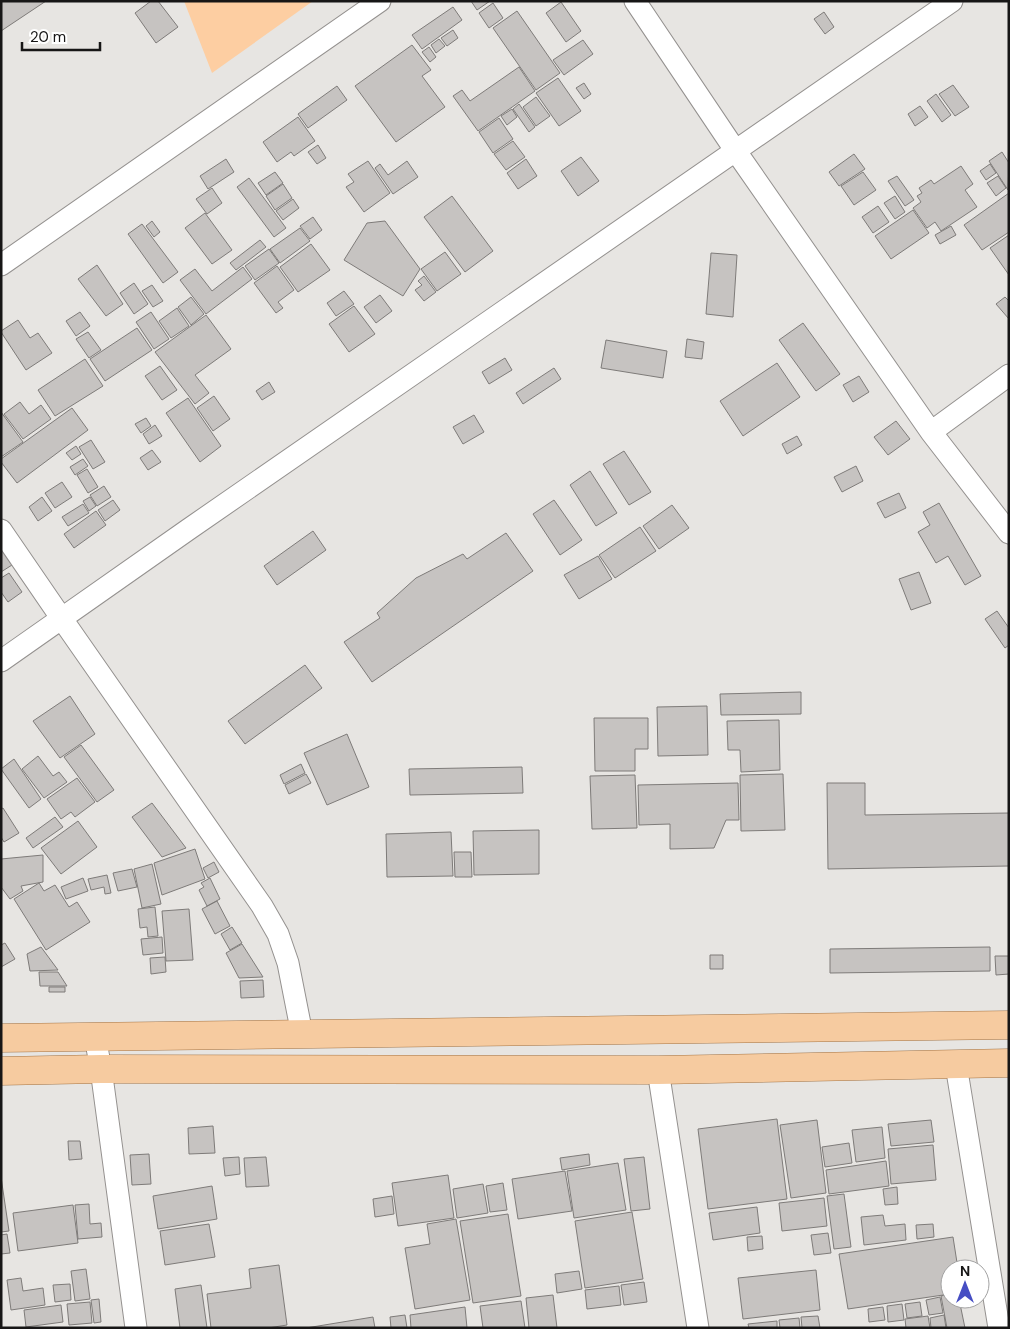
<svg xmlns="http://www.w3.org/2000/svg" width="1010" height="1329" viewBox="0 0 1010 1329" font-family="'DM Sans',sans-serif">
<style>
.green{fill:#fdcea2}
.building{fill:#c6c3c1;stroke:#7e7b79}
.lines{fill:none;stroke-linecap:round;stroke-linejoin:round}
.street-casing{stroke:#94918f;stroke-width:23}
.primary-casing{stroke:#a47546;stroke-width:29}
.street{stroke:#fff;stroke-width:21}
.primary{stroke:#f6cba0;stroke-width:28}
</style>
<rect width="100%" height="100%" fill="#e7e5e2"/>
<path class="green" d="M184 1H313L212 73Z"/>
<path class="building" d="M1 1H46L1 31Z
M151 1H158L178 27 156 43 135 13Z
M471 1H490L477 10Z
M561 2 581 31 566 42 546 13Z
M493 3 503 18 489 28 479 13Z
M453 7 462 20 422 49 412 35Z
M517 11 560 73 536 90 493 28Z
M824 12 834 27 825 34 814 19Z
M453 30 458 38 447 46 441 38Z
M439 39 445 46 436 53 431 45Z
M583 40 593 54 564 75 553 60Z
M412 45 431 70 422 76 445 107 396 142 355 86Z
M429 47 436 57 430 62 422 52Z
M519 67 535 91 478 131 453 96 462 90 470 101Z
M558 78 581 111 559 126 536 93Z
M584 83 591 94 584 99 576 88Z
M953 85 969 107 955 116 939 94Z
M337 86 347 100 308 128 298 114Z
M936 94 951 115 942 122 927 101Z
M536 97 550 116 536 126 523 107Z
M519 104 535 127 529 132 513 109Z
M920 106 928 117 915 126 908 114Z
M512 109 517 117 507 125 501 116Z
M298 117 315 141 294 156 291 152 277 162 263 142Z
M499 118 513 139 493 153 479 132Z
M513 141 525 157 506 170 494 154Z
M318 145 326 158 317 164 308 152Z
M1002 152 1009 163 1008 190 989 161Z
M854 154 865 169 839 186 829 172Z
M581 157 599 181 578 196 561 171Z
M226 159 234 172 208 189 200 176Z
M526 159 537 176 518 189 507 173Z
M368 161 390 193 364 212 346 187 354 182 348 174Z
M407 161 418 177 393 194 375 168 380 164 388 175Z
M990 164 996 173 986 180 980 171Z
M961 166 973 184 965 190 977 207 941 231 935 222 927 228 913 208 921 202 917 196 922 193 919 188 931 180 934 184Z
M275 172 283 183 266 195 258 183Z
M863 172 876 190 854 205 841 186Z
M897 176 914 200 905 206 888 181Z
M998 176 1006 188 996 196 987 183Z
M249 178 286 228 274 237 237 187Z
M283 184 292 198 275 210 266 196Z
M212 188 222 203 207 214 196 199Z
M1009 193V232L982 250 964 225Z
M452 196 493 251 465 272 424 217Z
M895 196 905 212 895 219 884 203Z
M293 199 299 208 283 220 276 211Z
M878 206 889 222 873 233 862 217Z
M913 210 929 233 891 259 875 236Z
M205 213 232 250 212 264 185 228Z
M313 217 322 230 310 239 300 226Z
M152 221 160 232 154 237 146 226Z
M385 221 420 269 403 296 344 260 367 223Z
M142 224 178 272 163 283 128 234Z
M951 226 956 235 940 244 935 235Z
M300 228 310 241 280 263 270 249Z
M1009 235V275L990 248Z
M260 240 266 247 236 270 230 263Z
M311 244 330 270 298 292 280 267Z
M269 249 279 263 255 280 245 266Z
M445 252 461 274 437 291 421 269Z
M711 253 737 255 733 317 706 314Z
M97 265 123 304 106 316 78 279Z
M277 266 294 290 278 302 283 308 276 313 254 283Z
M243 267 252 279 206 314 180 280 195 269 212 291Z
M424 276 436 292 424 301 415 290 422 285 418 281Z
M134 283 148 304 134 314 120 293Z
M152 285 163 301 153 307 142 291Z
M344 291 354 304 336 316 327 303Z
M380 295 392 311 376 323 364 307Z
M191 297 204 314 191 325 178 307Z
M1005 297 1009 301V319L996 304Z
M354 306 375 334 349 352 329 324Z
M177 308 189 326 171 338 159 321Z
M80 312 90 326 76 336 66 321Z
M151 312 169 339 154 349 136 322Z
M206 315 231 349 195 375 209 393 195 404 155 352Z
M18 320 30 338 38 333 52 353 26 370 1 332V331Z
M803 323 840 374 816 391 779 340Z
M137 328 152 350 105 381 90 359Z
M88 332 101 350 89 358 76 339Z
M687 339 704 342 702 359 685 357Z
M606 340 667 351 663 378 601 368Z
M505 358 512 370 489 384 482 372Z
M85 359 103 386 55 416 38 390Z
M777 363 800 397 743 436 720 401Z
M160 366 177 390 162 400 145 376Z
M554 368 561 379 523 404 516 393Z
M859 376 869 392 853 402 843 385Z
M269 382 275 392 262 400 256 391Z
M214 396 230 419 213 431 197 408Z
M188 398 221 446 200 462 166 413Z
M20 402 29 414 41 405 51 419 23 439 4 414Z
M72 408 88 430 17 483 1 462V459Z
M1 412 23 442 1 457Z
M474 415 484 432 463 444 453 427Z
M146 418 151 426 141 433 135 424Z
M896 421 910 439 888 455 874 437Z
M155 425 162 436 149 444 143 434Z
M797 436 802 445 787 454 782 444Z
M91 440 105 462 93 469 79 447Z
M76 446 81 454 72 460 66 453Z
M152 450 161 462 148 470 140 458Z
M624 451 651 492 629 505 603 464Z
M83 459 88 466 75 475 70 467Z
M856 466 863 481 842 492 834 477Z
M87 469 98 487 88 493 77 475Z
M590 471 617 513 596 526 570 485Z
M62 482 72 497 55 508 45 493Z
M104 486 111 497 97 506 90 495Z
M899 493 906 508 885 518 877 503Z
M42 497 52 511 38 521 29 507Z
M90 497 96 506 89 511 83 501Z
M113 500 120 510 105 521 98 510Z
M554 500 582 540 560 555 533 514Z
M939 503 981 576 965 585 948 556 936 563 918 532 930 525 923 512Z
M83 504 89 513 68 526 62 517Z
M672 505 689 528 659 549 643 526Z
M96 511 106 525 74 548 64 534Z
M640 527 656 551 615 578 599 555Z
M313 531 326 550 277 585 264 566Z
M506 533 533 571 372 682 344 642 380 618 377 613 416 578 463 554 467 559Z
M1 549 12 565 1 572Z
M598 556 612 579 579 599 564 575Z
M919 572 931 603 911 610 899 579Z
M9 573 22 592 8 602 1 592V578Z
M997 611 1009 628V645L1005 648 985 619Z
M305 665 322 688 245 744 228 721Z
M801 692V714L721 715 720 694Z
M70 696 95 734 60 758 33 721Z
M707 706 708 755 658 756 657 707Z
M594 718H648V749H635V771H595Z
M779 720 780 770 741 772 740 750H728L727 721Z
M347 734 369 787 327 805 304 753Z
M81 745 114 790 97 802 64 757Z
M38 756 53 776 59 772 67 782 44 798 22 769Z
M14 759 41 799 29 808 1 769Z
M301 764 305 773 284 784 280 775Z
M522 767 523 793 410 795 409 769Z
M306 774 311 783 289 794 285 785Z
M783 774 785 830 741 831 740 775Z
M635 775 637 828 592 829 590 776Z
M77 778 95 802 75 817 71 812 61 819 47 799Z
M738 783 739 820H726L714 848 670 849V824L639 825 638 785Z
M827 783H865V815L1009 813V866L828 869Z
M152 803 186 848 162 857 132 817Z
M3 808 19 833 4 842 1 837V809Z
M55 817 63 827 33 848 26 838Z
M78 821 97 847 61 874 41 848Z
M539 830V874L474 875 473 831Z
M451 832 453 876 387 877 386 834Z
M195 849 205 879 162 895 154 863Z
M454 852H471L472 877H455Z
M43 855V882L21 886 23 891 10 899 1 887V859Z
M214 862 219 872 208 878 203 868Z
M152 864 161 904 142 908 134 869Z
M132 869 137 887 118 891 113 873Z
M107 875 111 893 105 894 104 887 91 890 88 879Z
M83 878 88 891 66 899 61 887Z
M210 878 220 899 207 906 199 890 204 887 201 883Z
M39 883 44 891 55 885 69 907 77 902 90 922 46 950 14 899Z
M217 901 230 926 215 934 202 909Z
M155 907 158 936 148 937 147 927 140 928 138 909Z
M189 909 193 960 166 961 162 911Z
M232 927 242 943 230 950 221 934Z
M162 937 163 953 143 955 141 939Z
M5 943 15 959 1 967V945Z
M242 944 263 977 239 978 226 953Z
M41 947 58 970 30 971 27 954Z
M990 947V971L830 973V949Z
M710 955H723V969H710Z
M995 956H1009V974L996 975Z
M165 957 166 972 151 974 150 958Z
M39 972H58L67 986H40Z
M263 980 264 997 241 998 240 981Z
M49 987H65V992H49Z
M777 1119 787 1199 708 1209 698 1129Z
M817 1120 826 1193 791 1198 780 1125Z
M931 1120 934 1142 891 1146 888 1124Z
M213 1126 215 1153 189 1154 188 1128Z
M882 1127 885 1158 856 1162 852 1130Z
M68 1141H80L82 1159 69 1160Z
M849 1143 852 1163 825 1167 822 1147Z
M933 1145 936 1180 891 1184 888 1149Z
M149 1154 151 1184 132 1185 130 1155Z
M589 1154 590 1165 562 1170 560 1158Z
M239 1157 240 1174 225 1176 223 1158Z
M266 1157 269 1186 246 1187 244 1158Z
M644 1157 650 1209 631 1211 624 1159Z
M886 1161 889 1186 829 1194 826 1170Z
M618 1163 626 1210 574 1218 567 1171Z
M565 1171 572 1211 518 1219 512 1179Z
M448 1175 454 1218 398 1226 392 1183Z
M1 1177 9 1231 1 1232Z
M503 1183 507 1210 490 1212 486 1186Z
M483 1184 488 1213 457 1218 453 1189Z
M212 1186 217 1219 158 1229 153 1196Z
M897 1187 898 1204 885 1205 883 1189Z
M844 1194 851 1247 834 1249 827 1196Z
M392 1196 394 1214 375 1217 373 1199Z
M824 1198 827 1226 782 1231 779 1203Z
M89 1204 90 1224 101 1223 102 1237 78 1239 75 1205Z
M73 1205 78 1243 18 1251 13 1213Z
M757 1207 760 1233 713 1240 709 1213Z
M632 1212 643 1279 585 1288 575 1221Z
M508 1214 521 1296 473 1303 460 1221Z
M883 1215 885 1226 905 1224 906 1240 864 1245 861 1217Z
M456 1219 470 1300 415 1309 405 1248 430 1244 427 1224Z
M209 1224 215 1257 165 1265 160 1231Z
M933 1224 934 1237 917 1239 916 1225Z
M828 1233 831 1253 814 1255 811 1235Z
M7 1234 10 1253 1 1254V1235Z
M762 1236 763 1249 748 1251 747 1237Z
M953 1237 958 1269H950V1294L848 1309 839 1254Z
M279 1265 287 1325 268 1328H211L207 1294 251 1288 249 1269Z
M86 1269 90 1299 75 1301 71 1271Z
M816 1270 820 1310 743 1319 738 1278Z
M579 1271 582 1289 557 1293 555 1274Z
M21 1278 23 1291 43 1288 45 1305 11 1310 7 1280Z
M644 1282 647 1302 624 1305 621 1285Z
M70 1284 71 1300 55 1302 53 1285Z
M201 1285 207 1328H180L175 1289Z
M619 1286 621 1305 587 1309 585 1290Z
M950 1294V1299H959L965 1328H947L941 1296Z
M553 1295 557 1328H529L526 1298Z
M940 1297 943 1313 929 1315 926 1300Z
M99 1299 101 1322 94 1323 91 1300Z
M521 1301 525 1328H483L480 1306Z
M90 1302 92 1323 69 1325 67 1304Z
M920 1302 922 1316 907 1318 905 1304Z
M902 1304 904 1320 888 1322 887 1306Z
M61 1305 63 1322 26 1327 24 1310Z
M465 1307 467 1328H411L410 1315Z
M883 1307 885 1320 869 1322 868 1309Z
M405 1315 407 1328H391L390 1317Z
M944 1315 946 1328H931L930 1318Z
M818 1316 820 1328H802L801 1317Z
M928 1316 930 1328H906L905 1319Z
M373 1317 375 1328H306Z
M799 1318 800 1328H780L779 1320Z
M777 1321V1328H749L748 1324Z"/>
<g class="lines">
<defs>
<path id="street" d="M635 1 735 150 931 432 1009 533
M1 265 380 1
M931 432 1009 375
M1 530 62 619 262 906 278 934 288 963 302 1034
M1 661 189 529 952 1
M95 1037 101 1069 136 1328
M956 1065 999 1328
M658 1070 698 1328"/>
<path id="primary" d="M1 1038 1009 1025
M1 1071 101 1069 658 1070 1009 1063"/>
</defs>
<use href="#street" class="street-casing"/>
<use href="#primary" class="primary-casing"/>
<use href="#street" class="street"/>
<use href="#primary" class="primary"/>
</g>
<rect width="1010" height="1329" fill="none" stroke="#171616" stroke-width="5"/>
<g transform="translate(965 1284)"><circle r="24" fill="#ffffff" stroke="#a2a2a2"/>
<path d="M0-4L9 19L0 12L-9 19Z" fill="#464ec3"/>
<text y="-8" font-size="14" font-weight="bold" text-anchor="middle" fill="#171616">N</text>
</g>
<path d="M22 42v8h78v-8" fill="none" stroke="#171616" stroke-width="2.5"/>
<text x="30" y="42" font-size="15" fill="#171616" stroke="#ffffff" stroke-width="4" paint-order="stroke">20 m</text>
</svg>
